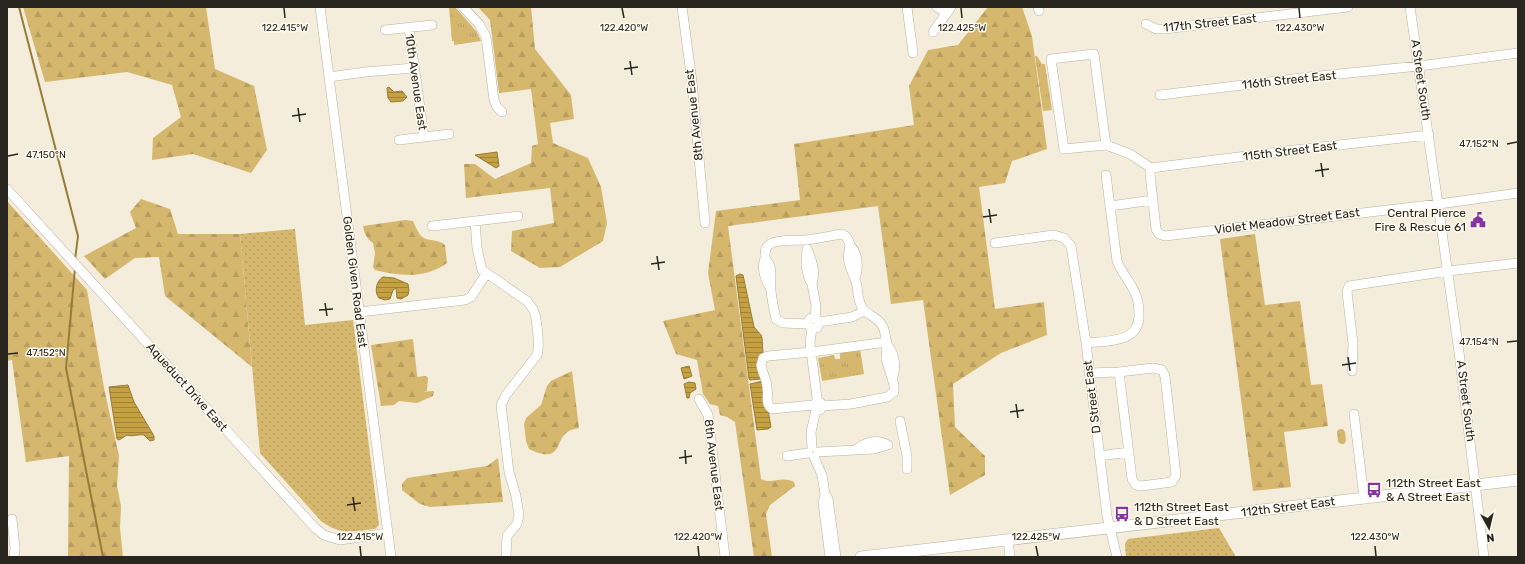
<svg xmlns="http://www.w3.org/2000/svg" width="1525" height="564" viewBox="0 0 1525 564" font-family="Rubik,sans-serif">
<style>
.grass{fill:url(#grass-dots)}
.forest{fill:url(#forest-firs)}
.park{fill:url(#park-tufts)}
.pitch{fill:#d5b76e}
.water{fill:url(#water-rules);stroke:#977c37}
.lines{fill:none;stroke-linecap:round;stroke-linejoin:round}
.stream{stroke:#977c37;stroke-width:2}
.minor-casing{stroke:#b9b2a2;stroke-width:10}
.major-casing{stroke:#b9b2a2;stroke-width:12}
.minor{stroke:#fff;stroke-width:9}
.major{stroke:#fff;stroke-width:11}
.ticks{fill:none;stroke:#29261f;stroke-width:1.5}
.labels{text-anchor:middle;stroke-width:3;stroke-linejoin:round;paint-order:stroke}
.street-label{font-size:12px;fill:#29261f;stroke:#fffaf0}
.poi-label{font-size:12px;fill:#29261f;stroke:#fffaf0;text-anchor:start}
.ticks-label{font-size:10px;text-anchor:middle;fill:#29261f;stroke:#fffaf0;stroke-width:3;stroke-linejoin:round;paint-order:stroke}
</style>
<defs>
<pattern id="grass-dots" width="8" height="8" patternUnits="userSpaceOnUse"><rect width="8" height="8" fill="#d5b76e"/><path d="M2 2h.1M6 6h.1" fill="none" stroke="#b79d5f" stroke-width="1.8" stroke-linecap="round"/></pattern>
<pattern id="forest-firs" width="22" height="20" patternUnits="userSpaceOnUse"><rect width="22" height="20" fill="#d5b76e"/><path d="M5 1l3.5 6h-7zM16 11l3.5 6h-7z" fill="#b79d5f"/></pattern>
<pattern id="park-tufts" width="24" height="20" patternUnits="userSpaceOnUse"><rect width="24" height="20" fill="#d5b76e"/><path d="M3 7l-1-3M5 7V3M7 7l1-3M15 17l-1-3M17 17v-4M19 17l1-3" fill="none" stroke="#b79d5f"/></pattern>
<pattern id="water-rules" width="6" height="5" patternUnits="userSpaceOnUse"><rect width="6" height="5" fill="#c6a141"/><path d="M0 2.5h6" fill="none" stroke="#a18336"/></pattern>
</defs>
<rect width="100%" height="100%" fill="#f4eddb"/>
<path class="grass" d="M295 229 305 325 353 320 379 525 375 529C352 531 341 536 321 521L260 453 240 234Z
M1219 528 1236 557H1126L1125 544 1128 539Z"/>
<path class="forest" d="M23 7H206L215 69 254 86 267 150 251 173 193 154 152 160 153 138 181 117 172 85 127 72 45 82Z
M478 7H531L535 49 571 95 574 119 550 123 553 143 588 158 601 187 607 223 603 241 560 267 540 268 511 251 512 231 554 223 550 188 466 198 464 164H475L495 179 531 163 532 146 538 144 531 89 499 93 490 20Z
M988 7H1022L1032 36 1047 149 1012 161 1005 183 979 187 995 309 1044 302 1047 335 1001 353 953 384 955 427 985 456V475L950 495 923 300 891 304 878 206 728 226 761 479C772 485 781 475 794 482L795 486 770 505 766 514 772 557H754L735 422 727 417 720 415 718 406 710 404 703 394 697 360 676 354 663 321 715 310 708 273 716 211 800 200 794 144 914 125 909 86 928 50 958 45Z
M141 199 170 209 178 234H240L252 367 165 296 159 257 135 258 105 279 84 256 136 228 130 212Z
M7 201 87 290 104 388 119 456 117 486 121 506 120 528 123 557H68L69 456 26 462 12 360 7 361Z
M405 220 413 221C415 226 418 232 421 236 427 242 437 238 445 245L447 263C425 279 400 276 375 270L373 267 375 253 373 243C367 239 364 233 363 226Z
M1255 234 1265 305 1300 301 1311 385 1322 384 1328 426 1284 432 1291 487 1253 491 1220 239Z
M413 339 419 392 434 391 433 396 417 403 399 401 394 405 381 406 371 345Z
M572 371 579 428C574 429 569 430 565 434 561 438 560 443 557 448 551 459 538 453 529 449L526 441 524 424 526 418 541 405 547 386 551 381Z
M498 458 503 502 430 507 420 504 402 490V484L407 478 487 466Z"/>
<path class="park" d="M449 7H455L477 32 481 41 454 45V41H452Z
M1035 56H1037L1042 64H1045L1052 110 1043 111Z
M860 349 864 374 822 381 818 358 834 355 835 359H840V352Z
M426 376 428 378 427 391 418 393 416 377Z
M1340 429H1343L1345 432 1346 441 1344 444H1341L1338 442 1337 431Z"/>
<path class="pitch" d="M463 28 464 41H456L455 29Z
M855 351 856 358 841 360 840 353Z"/>
<path class="water" d="M389 87 394 92 402 91 407 97 403 101 391 102 388 98 387 88Z
M497 152 499 166 496 168 475 155Z
M740 274 743 275 754 327 761 335 762 338 763 353 761 379 750 380 749 379 736 276Z
M383 277 394 278 408 284 409 290 408 295 401 299 397 298 396 288 393 290 390 299 385 300 379 298C374 292 376 281 383 277Z
M689 366 692 376 684 379 681 368Z
M763 381 771 427 768 429 757 430 750 384Z
M689 382 695 383 696 389 690 393 689 398H687L684 384Z
M128 385 134 402 154 436V440L150 441 144 435C138 434 132 437 127 435L119 440 117 439 109 387Z"/>
<g class="lines">
<path class="stream" d="M19 7 78 236 75 260
M75 268 66 368 103 557"/>
<defs>
<path id="minor" d="M320 7 391 557
M463 7 479 24 486 37 494 100 497 107 502 112
M682 7 692 82 705 223
M907 7 913 53
M937 7 946 13
M1038 7 1039 11
M1410 7 1459 352 1484 557
M1146 24 1156 29H1164L1348 7
M409 28 424 137
M385 30 432 25
M933 32 951 7
M329 77 365 72 414 68
M1160 95 1309 77 1419 66 1518 53
M399 140 449 134
M1106 145 1094 54 1051 59 1064 149 1106 145 1130 154 1151 168
M1151 168 1150 174 1156 229 1159 234 1165 236 1439 204 1518 193
M1151 168 1294 150 1429 135
M7 189 315 528 324 535 340 540 388 533
M1110 206 1153 200
M475 221 477 248 482 270 527 301C529 304 531 306 533 309 537 317 540 347 537 355L506 395 501 405 509 472 516 496 519 515 517 524 507 536 506 557
M432 226 518 216
M995 243 1054 235 1064 238 1071 246 1086 343 1107 516 1117 557
M765 258C765 252 765 247 770 244 779 239 794 241 804 240 816 239 829 236 841 234 847 235 849 240 850 246
M855 278C859 269 858 252 850 246 846 259 850 267 855 279 859 288 856 299 863 309 866 313 871 315 875 318 885 324 885 334 887 345
M812 284C816 271 812 261 807 249L806 266 809 279 812 284 816 306 815 318 819 322 817 328H812L809 326 808 322 811 318H815
M771 289C765 280 761 268 765 258 775 270 769 277 771 291 772 300 774 310 776 319L783 323 808 324
M359 312 465 300 471 297 486 274
M819 322 852 317 864 311
M812 328 810 343 817 398V402L813 405 816 410H820L822 407 821 403 819 402
M1086 343C1106 341 1140 343 1139 315 1139 307 1138 298 1134 291 1129 280 1121 272 1117 261L1106 175
M1352 371 1353 344 1347 292 1349 286 1448 271 1518 263
M1089 373 1119 372 1153 368 1162 370 1165 376 1176 475 1172 482 1141 486 1136 485 1132 479 1119 372
M699 399 708 415 725 557
M813 405 772 409C764 403 769 396 767 388 767 379 762 373 761 365L763 358 768 356 812 352 887 342
M822 406 851 404 887 397 894 392V385L886 359 887 345C895 353 896 367 893 377
M1354 414 1364 498
M900 421 907 456V469
M812 447 811 432 816 410
M818 452 874 449 888 445C877 439 866 442 857 449
M787 456 808 453
M1099 456 1129 452
M814 457 822 475 825 494
M12 519 15 548 14 557
M1008 540 1010 557
M830 557 823 503 825 494 828 499 836 557"/>
<path id="major" d="M861 557 1518 480"/>
</defs>
<use href="#minor" class="minor-casing"/>
<use href="#major" class="major-casing"/>
<use href="#minor" class="minor"/>
<use href="#major" class="major"/>
</g>
<path class="ticks" d="M284 8 285 18M622 8 624 18M961 8 962 18M1299 8 1300 18M630 61 632 75M624 69 638 67M298 108 300 122M292 116 306 114M1507 144 1517 142M8 156 18 154M1321 163 1323 177M1315 171 1329 169M989 209 991 223M983 217 997 215M657 256 659 270M651 264 665 262M325 303 327 316M319 310 333 309M1507 342 1517 341M8 354 18 353M1348 357 1350 371M1342 365 1356 363M1016 404 1018 418M1010 412 1024 410M685 450 686 464M679 458 692 456M353 497 355 511M347 505 361 503M360 546 361 556M698 546 699 556M1036 546 1038 556M1375 546 1376 556"/>
<defs>
<symbol id="civic-bare" viewBox="-9 -9 18 18"><path d="M-.6-6.5H3V-4.5H.6V-3L4-1V1h2V6H-6V1h2V-1L-.6-3ZM-1.2 2.5V6h2.4V2.5Z" fill="#8734a2" stroke="#fffaf0" stroke-width="2.5" paint-order="stroke"/></symbol>
<symbol id="bus-bare" viewBox="-9 -9 18 18"><path d="M-5-6H5V4H4V6H2V4H-2V6H-4V4H-5ZM-3.5-4V0h7V-4ZM-3.5 1.2v1.5H-2V1.2ZM2 1.2v1.5H3.5V1.2Z" fill="#8734a2" stroke="#fffaf0" stroke-width="2.5" paint-order="stroke"/></symbol>
</defs>
<g fill-rule="evenodd">
<use href="#civic-bare" x="1467" y="209" width="22" height="22"/>
<use href="#bus-bare" x="1363" y="479" width="22" height="22"/>
<use href="#bus-bare" x="1111" y="503" width="22" height="22"/>
</g>
<g class="labels">
<g class="street-label">
<text transform="translate(1210 23) rotate(-6)" y="4">117th Street East</text>
<text transform="translate(1289 80) rotate(-6)" y="4">116th Street East</text>
<text transform="translate(1421 80) rotate(82)" y="4">A Street South</text>
<text transform="translate(416 82) rotate(82)" y="4">10th Avenue East</text>
<text transform="translate(694 115) rotate(-96)" y="4">8th Avenue East</text>
<text transform="translate(1290 151) rotate(-7)" y="4">115th Street East</text>
<text transform="translate(1287 221) rotate(-7)" y="4">Violet Meadow Street East</text>
<text transform="translate(355 282) rotate(83)" y="4">Golden Given Road East</text>
<text transform="translate(187 387) rotate(48)" y="4">Aqueduct Drive East</text>
<text transform="translate(1092 397) rotate(-97)" y="4">D Street East</text>
<text transform="translate(1466 401) rotate(83)" y="4">A Street South</text>
<text transform="translate(714 465) rotate(83)" y="4">8th Avenue East</text>
<text transform="translate(1288 507) rotate(-7)" y="4">112th Street East</text>
</g>
<g class="poi-label">
<text x="1466" y="217" text-anchor="end">Central Pierce<tspan x="1466" dy="14">Fire &amp; Rescue 61</tspan></text>
<text x="1386" y="487">112th Street East<tspan x="1386" dy="14">&amp; A Street East</tspan></text>
<text x="1134" y="511">112th Street East<tspan x="1134" dy="14">&amp; D Street East</tspan></text>
</g>
</g>
<g class="ticks-label">
<text x="285" y="31">122.415°W</text>
<text x="624" y="31">122.420°W</text>
<text x="962" y="31">122.425°W</text>
<text x="1300" y="31">122.430°W</text>
<text x="1479" y="147">47.152°N</text>
<text x="46" y="158">47.150°N</text>
<text x="1479" y="345">47.154°N</text>
<text x="46" y="356">47.152°N</text>
<text x="360" y="540">122.415°W</text>
<text x="698" y="540">122.420°W</text>
<text x="1036" y="540">122.425°W</text>
<text x="1375" y="540">122.430°W</text>
</g>
<rect width="1525" height="564" fill="none" stroke="#29261f" stroke-width="16"/>
<g transform="translate(1489 528) rotate(172)" stroke="#fffaf0" stroke-width="3" paint-order="stroke">
<path d="M0-3L7 15L0 10L-7 15Z" fill="#29261f"/>
<text y="-6" font-size="11" font-weight="bold" text-anchor="middle" fill="#29261f">N</text>
</g>
</svg>
